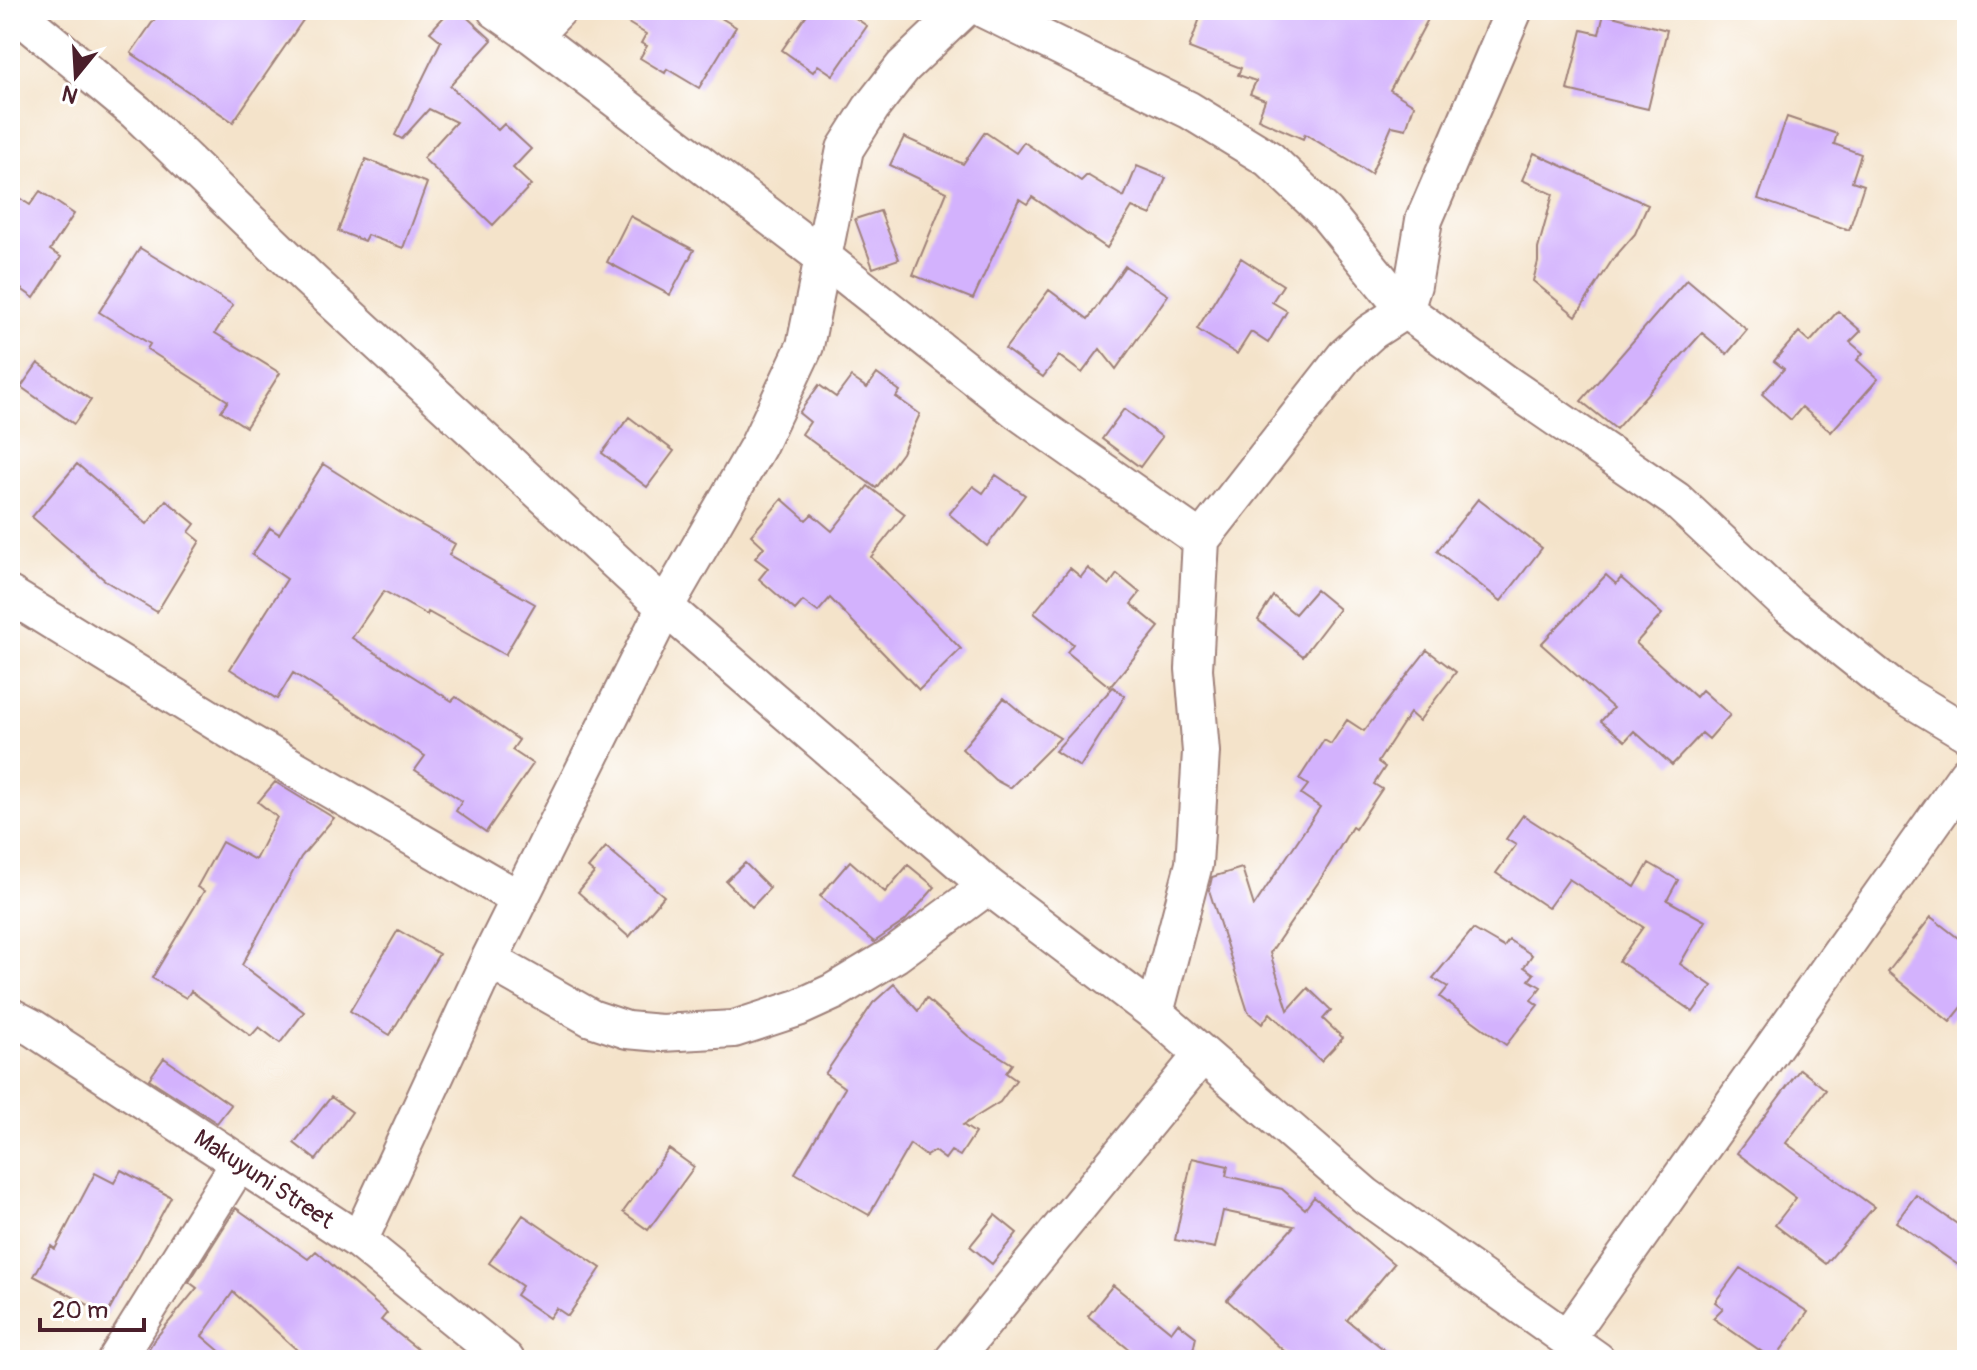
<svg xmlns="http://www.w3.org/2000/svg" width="1977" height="1370" viewBox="0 0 1977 1370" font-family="Pangolin,sans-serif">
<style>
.building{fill:#d3b2fd}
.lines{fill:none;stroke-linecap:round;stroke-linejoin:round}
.minor-casing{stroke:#9f817a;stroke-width:40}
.minor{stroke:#fff;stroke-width:36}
.labels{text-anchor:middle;stroke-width:8;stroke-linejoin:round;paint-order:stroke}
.street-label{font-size:24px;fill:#4a1f2b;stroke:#fff}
</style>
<rect width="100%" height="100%" fill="#fff"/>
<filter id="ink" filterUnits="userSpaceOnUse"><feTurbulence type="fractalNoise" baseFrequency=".0125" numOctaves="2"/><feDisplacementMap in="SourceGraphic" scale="16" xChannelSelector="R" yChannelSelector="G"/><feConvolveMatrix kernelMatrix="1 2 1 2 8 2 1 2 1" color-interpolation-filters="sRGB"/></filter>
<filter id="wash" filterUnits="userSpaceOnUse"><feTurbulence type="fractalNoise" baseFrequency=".006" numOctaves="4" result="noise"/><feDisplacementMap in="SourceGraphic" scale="32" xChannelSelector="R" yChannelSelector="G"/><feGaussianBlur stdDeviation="1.8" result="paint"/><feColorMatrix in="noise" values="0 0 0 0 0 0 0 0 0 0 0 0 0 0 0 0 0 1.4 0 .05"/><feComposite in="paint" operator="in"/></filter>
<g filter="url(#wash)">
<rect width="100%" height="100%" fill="#f4e3ca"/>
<g id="blocks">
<path class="building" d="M161 10H310L233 122 131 53Z
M450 10H459L492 40 450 86 498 130 504 124 531 149 513 168 531 185 493 225 423 158 456 122 429 109 402 139 395 135 441 41 430 32Z
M607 10H708L736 27 699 88 667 69 665 73 640 58 647 46 641 43 646 34Z
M810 10H844L867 26 833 75 818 65 813 72 782 50Z
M1203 10H1433L1390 90 1414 105 1406 129 1392 126 1371 174 1305 134 1303 139 1258 119 1265 100 1250 94 1256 81 1238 75 1241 68 1189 48Z
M1604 14 1667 30 1648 109 1567 90 1582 30 1599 34Z
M1787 117 1837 134 1834 144 1861 154 1852 181 1864 185 1849 230 1758 199Z
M985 132 1016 153 1024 142 1081 181 1087 175 1124 197 1137 166 1166 178 1151 215 1132 207 1107 248 1032 197 1027 204 1019 199 973 299 913 275 947 192 890 165 904 137 963 164Z
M1534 153 1648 205 1635 234 1613 259 1576 316 1533 281 1538 262V249L1553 194 1522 180Z
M366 159 427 183 403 248 367 235 364 241 338 231Z
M40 191 74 214 50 250 61 257 34 298 10 281V192L30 205Z
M880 211 899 259 873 268 855 219Z
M630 216 694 250 670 295 607 262Z
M140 248 233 305 215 333 280 373 246 427 221 411 228 401 147 349 150 344 99 312Z
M1241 258 1283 285 1272 302 1287 311 1268 343 1251 332 1237 354 1197 329Z
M1125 266 1168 295 1116 369 1100 349 1082 373 1059 356 1043 377 1005 349 1049 290 1088 319Z
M1687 279 1747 330 1727 354 1702 333 1616 429 1581 401Z
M1838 311 1861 331 1850 342 1863 353 1857 360 1878 379 1831 432 1802 407 1791 420 1762 394 1784 369 1774 361 1799 332 1810 342Z
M38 363 91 400 74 424 21 387Z
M877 374 900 391 896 397 920 414 902 453 876 488 802 434 810 422 799 413 819 385 836 397 851 377 867 388Z
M1124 409 1162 437 1140 467 1102 439Z
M629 417 674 451 647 487 602 453Z
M77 464 147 524 166 500 195 524 189 532 200 541 157 612 107 582 32 517Z
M323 464 407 517 455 544 449 555 535 604 505 655 428 612 427 615 384 591 352 638 452 701 456 697 519 740 512 750 533 764 486 832 456 811 462 801 415 770 425 756 293 673 277 699 230 669 287 579 252 555 270 528 279 534Z
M996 475 1025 495 987 546 949 514 973 486 983 493Z
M868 486 905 514 871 557 961 649 919 690 830 598 818 612 803 601 795 610 759 579 768 568 755 558 764 547 751 535 782 499 806 520 812 514 832 531Z
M1478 499 1542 548 1501 601 1437 551Z
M1070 568 1081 577 1088 568 1109 585 1117 574 1140 593 1131 604 1159 627 1110 687 1067 652 1073 644 1034 613Z
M1606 575 1616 584 1621 578 1662 614 1636 643 1696 697 1702 690 1730 715 1709 739 1702 733 1672 765 1634 731 1625 741 1601 721 1613 708 1541 644Z
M1316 590 1339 609 1303 656 1258 620 1273 596 1295 614Z
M1427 650 1456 672 1419 721 1410 713 1378 762 1385 767 1374 784 1382 789 1355 829 1352 827 1320 880 1270 953 1288 1010 1308 988 1331 1010 1323 1019 1343 1038 1321 1061 1270 1013 1262 1024 1248 1012 1209 890 1212 877 1242 868 1254 906 1320 807 1301 794 1308 785 1299 779 1324 740 1331 744 1347 720 1364 731Z
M1113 687 1125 696 1080 767 1055 751Z
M1004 698 1030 720 1060 738 1010 788 995 780 962 749Z
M275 782 334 818 301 857 242 965 304 1012 280 1043 259 1027 251 1036 191 991 186 998 152 978 204 891 197 887 222 842 255 860 277 817 258 802Z
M1523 815 1635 887 1649 863 1678 880 1667 900 1705 921 1680 964 1712 986 1693 1012 1619 961 1643 927 1569 879 1548 908 1496 873 1516 845 1506 839Z
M606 847 664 896 629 937 578 892 594 873 588 868Z
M850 861 885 892 908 865 935 887 905 921 874 942 820 896Z
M745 863 770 888 752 907 726 881Z
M1931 917 1967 945V1001L1950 1022 1888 972Z
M1473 929 1504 947 1509 940 1532 955 1524 967 1534 974 1529 980 1541 987 1531 1000 1538 1005 1506 1045 1440 997 1448 987 1433 978Z
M398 930 439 954 390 1035 350 1011Z
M894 984 918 1011 926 998 968 1036 1012 1064 1006 1073 1016 1080 1000 1102 963 1125 975 1133 960 1156 951 1151 945 1159 934 1151 926 1156 910 1144 869 1215 795 1173 845 1088 825 1074 873 1003Z
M164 1058 231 1105 217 1123 149 1079Z
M1800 1069 1826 1090 1786 1143 1874 1207 1826 1264 1775 1225 1796 1198 1737 1153Z
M331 1097 352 1112 316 1160 294 1143Z
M669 1149 694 1167 648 1230 623 1212Z
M1192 1158 1228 1166 1226 1176 1282 1189 1305 1209 1314 1197 1394 1264 1347 1320 1397 1360H1294L1227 1300 1294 1226 1223 1211 1215 1248 1175 1240Z
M121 1170 171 1197 107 1315 34 1276 51 1246 55 1249 95 1173 114 1183Z
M1916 1195 1967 1231V1271L1896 1222Z
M236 1208 308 1259 316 1251 387 1313 381 1320 431 1360H308L233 1292 202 1336 230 1360H142L154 1340 197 1288 189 1282Z
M523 1215 601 1268 568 1316 556 1308 549 1318 516 1295 522 1286 489 1263Z
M995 1215 1017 1233 992 1264 970 1246Z
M1740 1268 1808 1312 1774 1360 1713 1318 1723 1308 1715 1302Z
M1113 1285 1171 1332 1178 1323 1196 1337 1193 1351 1204 1360H1142L1088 1316Z"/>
</g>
</g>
<g filter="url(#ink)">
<use href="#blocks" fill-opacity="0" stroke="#9f817a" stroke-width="2"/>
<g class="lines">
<defs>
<path id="minor" d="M13 10 136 112 308 278 665 607 988 886 1155 1013 1366 1196 1597 1360
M496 10 533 36 824 258 1016 410 1201 540
M985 10 1189 110 1269 159 1326 213 1405 310 1504 382 1676 500 1789 606 1891 687 1967 733
M533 36 558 10
M10 595 247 741 519 899
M489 960 591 1018 627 1030 661 1033 734 1029 798 1008 833 992 896 954 988 886
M1155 1013 1194 864 1201 752 1194 669 1201 540 1345 356 1371 332 1405 310 1413 285 1424 220 1514 10
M10 1016 33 1028 359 1241 506 1360
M359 1241 489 960 665 607 758 446 805 346 845 149 871 108 903 67 963 10
M1567 1338 1967 774
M116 1360 239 1163
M953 1360 1202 1055"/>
</defs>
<use href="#minor" class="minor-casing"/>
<use href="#minor" class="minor"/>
</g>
</g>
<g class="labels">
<g class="street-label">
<text transform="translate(264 1179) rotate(33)" y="8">Makuyuni Street</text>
</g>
</g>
<rect width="1977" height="1370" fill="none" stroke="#fff" stroke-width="40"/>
<g transform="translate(76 76) rotate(198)" stroke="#ffffff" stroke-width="6" paint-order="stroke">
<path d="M0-6L14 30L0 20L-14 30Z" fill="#4a1f2b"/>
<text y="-12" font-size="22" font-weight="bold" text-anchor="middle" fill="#4a1f2b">N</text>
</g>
<path d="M40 1318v12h104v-12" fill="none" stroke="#4a1f2b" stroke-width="4"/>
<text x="52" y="1318" font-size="24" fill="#4a1f2b" stroke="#ffffff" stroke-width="6" paint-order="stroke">20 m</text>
</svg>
